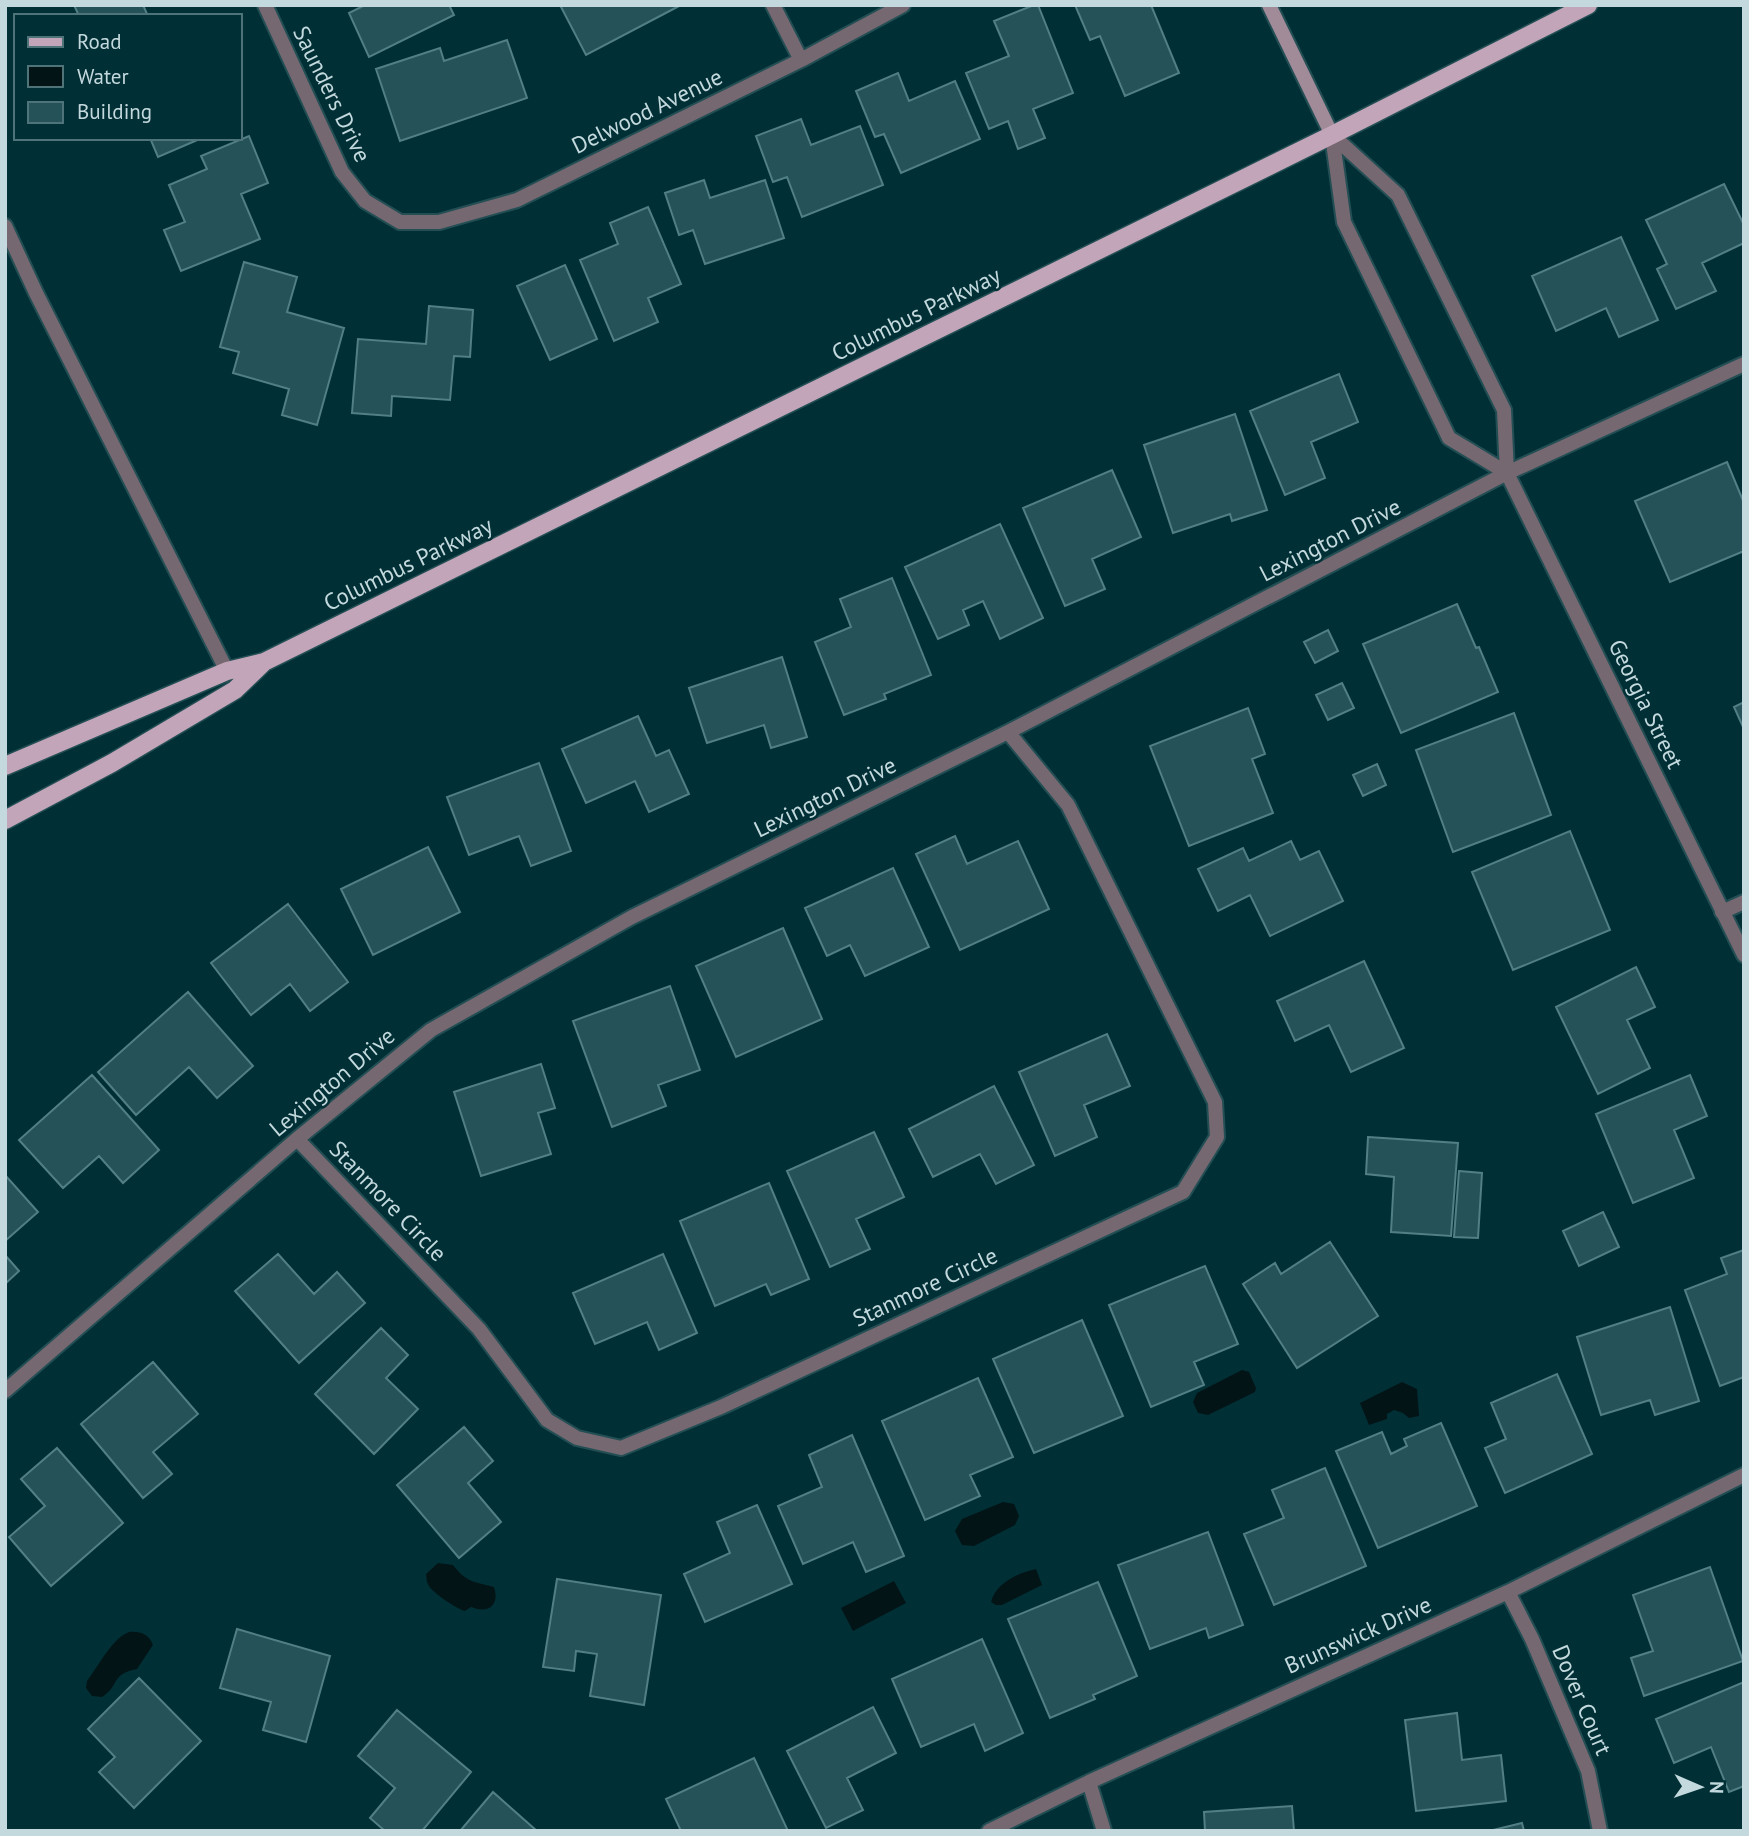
<svg xmlns="http://www.w3.org/2000/svg" width="1749" height="1836" viewBox="0 0 1749 1836" font-family="'PT Sans',sans-serif">
<style>
.water{fill:#031416}
.building{fill:#255158;stroke:#527e85;stroke-width:2}
.lines{fill:none;stroke-linecap:round;stroke-linejoin:round}
.service-casing{stroke:#234e54;stroke-width:18}
.minor-casing{stroke:#234e54;stroke-width:18}
.tertiary-casing{stroke:#234e54;stroke-width:18}
.secondary-casing{stroke:#234e54;stroke-width:18}
.primary-casing{stroke:#234e54;stroke-width:21}
.service{stroke:#766871;stroke-width:14}
.minor{stroke:#766871;stroke-width:14}
.tertiary{stroke:#766871;stroke-width:14}
.secondary{stroke:#a18b99;stroke-width:14}
.primary{stroke:#c2a5b8;stroke-width:18}
.labels{text-anchor:middle;stroke-width:5;stroke-linejoin:round;paint-order:stroke}
.street-label{font-size:23px;fill:#c3d9dd;stroke:#003036}
</style>
<rect width="100%" height="100%" fill="#003036"/>
<path class="water" d="M1242 1370 1249 1372 1256 1388 1255 1392 1208 1415 1198 1413 1193 1402 1197 1393Z
M1402 1382 1417 1389 1419 1416 1409 1418 1403 1413 1394 1410 1387 1414V1419L1369 1425 1360 1403Z
M1003 1502 1014 1504 1019 1516 1015 1525 974 1546 962 1545 955 1531 962 1519Z
M438 1563 453 1565C466 1582 474 1582 494 1587 500 1606 488 1614 471 1607L465 1611C457 1609 433 1593 429 1586 426 1581 427 1580 426 1574Z
M1036 1569 1042 1585 1002 1605H996L991 1602C996 1583 1018 1573 1036 1569Z
M894 1581 906 1603 853 1631 841 1608Z
M129 1632C140 1631 149 1634 153 1645L137 1669C110 1674 120 1686 102 1697L92 1696 86 1688 87 1681C98 1667 112 1638 129 1632Z"/>
<path class="building" d="M74 5H143L148 16H79Z
M365 5H449L454 15 369 57 349 13Z
M560 5H681L586 55Z
M1034 5H1038L1073 93 1033 109 1045 138 1018 149 1008 121 989 129 966 73 1009 56 994 21Z
M1075 5H1151L1179 73 1125 96 1100 36 1090 40Z
M507 40 527 98 400 141 376 69 440 48 444 61Z
M898 73 909 101 955 81 980 139 901 173 884 134 875 137 856 91Z
M801 119 811 145 860 126 883 185 802 217 787 177 773 182 756 136Z
M249 136 268 183 241 194 260 239 181 271 164 230 185 222 169 185 207 169 201 156Z
M150 138H202L158 157Z
M704 180 710 198 765 180 784 238 705 264 693 230 679 235 665 193Z
M1724 184 1744 225V243L1702 263 1716 291 1676 309 1657 269 1667 264 1646 220Z
M648 207 681 284 648 298 658 322 614 341 580 260 618 244 610 223Z
M1621 237 1658 320 1619 337 1606 308 1556 331 1532 276Z
M244 262 297 277 287 312 344 328 317 425 282 415 289 389 233 373 239 352 220 347Z
M565 265 597 339 550 360 517 286Z
M429 306 473 310 470 357 454 356 450 400 392 396 391 416 352 413 358 339 426 344Z
M1339 374 1358 422 1311 442 1325 478 1285 495 1250 411Z
M1235 414 1267 510 1232 521 1230 514 1173 533 1144 445Z
M1727 462 1744 503V551L1670 582 1635 501Z
M1112 470 1141 537 1092 559 1105 589 1065 606 1023 508Z
M1000 524 1043 618 1000 639 983 601 963 610 969 625 938 639 905 567Z
M892 578 931 675 884 694 886 699 844 715 815 642 851 627 840 599Z
M1457 604 1476 648 1479 647 1498 692 1401 733 1363 644Z
M1328 630 1338 651 1315 663 1304 642Z
M782 657 807 737 771 748 764 725 707 743 689 688Z
M1342 683 1354 708 1328 720 1316 695Z
M1744 702V729L1734 707Z
M1248 708 1265 754 1252 759 1273 813 1189 846 1150 746Z
M1514 713 1551 815 1453 852 1416 750Z
M638 716 656 756 669 750 689 794 649 812 635 781 586 803 562 749Z
M539 763 571 851 531 866 519 836 469 855 447 797Z
M1377 764 1386 785 1363 796 1353 775Z
M1570 831 1610 930 1513 970 1472 872Z
M955 836 967 864 1018 841 1049 909 960 950 916 854Z
M1291 841 1300 860 1319 851 1343 901 1270 936 1250 895 1218 911 1198 869 1243 848 1249 861Z
M428 847 460 912 373 955 341 889Z
M893 868 929 947 865 976 850 945 827 956 805 908Z
M288 904 348 982 310 1011 290 984 251 1015 211 963Z
M783 928 822 1019 736 1057 696 966Z
M1364 961 1404 1048 1351 1072 1329 1025 1295 1041 1277 1001Z
M1636 967 1655 1007 1627 1020 1650 1068 1598 1094 1556 1007Z
M670 986 700 1070 658 1085 666 1106 612 1127 573 1021Z
M188 992 253 1066 217 1098 189 1067 136 1115 98 1072Z
M1107 1034 1130 1086 1084 1105 1097 1137 1055 1156 1019 1072Z
M541 1064 555 1108 538 1113 551 1154 481 1176 454 1092Z
M92 1075 159 1150 123 1183 99 1156 63 1188 19 1140Z
M1690 1075 1707 1116 1674 1130 1694 1178 1633 1203 1596 1114Z
M994 1086 1034 1165 996 1184 980 1154 933 1177 909 1129Z
M874 1132 904 1197 856 1219 870 1249 830 1267 787 1171Z
M1368 1137 1458 1143 1451 1236 1391 1232 1394 1177 1366 1174Z
M1459 1171 1482 1173 1478 1238 1454 1237Z
M5 1175 38 1212 5 1241Z
M769 1183 809 1279 771 1295 766 1284 715 1306 680 1221Z
M1603 1212 1619 1247 1579 1266 1563 1231Z
M1330 1242 1378 1316 1297 1368 1243 1284 1275 1263 1281 1274Z
M1744 1250V1377L1720 1386 1685 1290 1727 1274 1721 1258Z
M278 1254 314 1294 337 1272 365 1303 299 1363 235 1291Z
M663 1254 697 1333 659 1350 647 1322 595 1344 573 1293Z
M5 1255 19 1271 5 1284Z
M1205 1266 1238 1344 1194 1362 1204 1385 1151 1407 1109 1305Z
M1670 1307 1699 1401 1655 1415 1650 1400 1601 1415 1577 1337Z
M1082 1320 1123 1416 1034 1453 993 1359Z
M381 1328 408 1355 386 1378 418 1409 374 1454 315 1394Z
M153 1362 198 1414 153 1452 172 1474 143 1498 81 1424Z
M1557 1374 1592 1454 1505 1493 1485 1448 1506 1439 1491 1403Z
M978 1378 1013 1457 970 1475 980 1496 925 1520 882 1421Z
M1441 1423 1477 1506 1378 1548 1336 1451 1382 1432 1391 1454 1407 1446 1404 1439Z
M464 1427 493 1461 468 1483 501 1522 459 1558 397 1485Z
M852 1435 904 1556 866 1572 853 1542 803 1564 778 1506 822 1487 809 1455Z
M57 1448 123 1523 51 1586 9 1537 45 1506 21 1479Z
M1325 1468 1366 1566 1274 1605 1244 1534 1284 1518 1272 1490Z
M757 1505 792 1584 705 1622 684 1574 730 1553 717 1522Z
M1208 1532 1243 1625 1209 1638 1206 1628 1150 1649 1118 1565Z
M1710 1567 1743 1661 1644 1696 1631 1658 1653 1651 1633 1595Z
M557 1579 661 1595 644 1705 590 1696 597 1654 576 1651 574 1671 543 1667Z
M1098 1582 1137 1676 1093 1695 1095 1699 1050 1718 1008 1619Z
M237 1629 330 1656 306 1742 263 1730 271 1702 220 1688Z
M982 1639 1023 1733 985 1751 974 1724 921 1747 892 1679Z
M139 1678 201 1741 134 1808 99 1772 115 1757 88 1729Z
M1744 1682V1786L1729 1792 1711 1747 1674 1763 1656 1719Z
M873 1707 896 1753 847 1778 863 1810 826 1828 787 1751Z
M397 1710 471 1772 422 1831H385L370 1818 395 1788 358 1756Z
M1457 1713 1462 1760 1501 1755 1506 1801 1416 1811 1405 1720Z
M754 1758 788 1831H681L666 1799Z
M493 1792 537 1831H460Z
M1292 1806 1294 1831H1205L1204 1812Z
M1522 1823 1524 1831H1489Z"/>
<g class="lines">
<defs>
<path id="service" d="M5 226 36 293 227 671"/>
<path id="minor" d="M265 5 342 172 365 201 400 222H439L517 200 801 60 903 5
M773 5 801 60
M1722 912 1744 902
M297 1139 479 1329 547 1420 577 1438 621 1448 721 1407 1183 1192 1217 1137 1215 1102 1068 805 1008 732
M5 1391 297 1139 431 1030 632 917 1008 732 1507 473 1744 364
M1508 1592 1532 1639 1588 1771 1600 1831
M1089 1782 1104 1831
M989 1831 1089 1782 1508 1592 1744 1475"/>
<path id="tertiary" d="M1332 135 1398 195 1504 410 1507 473 1744 955
M1332 135 1344 222 1449 438 1507 473"/>
<path id="secondary" d="M1269 5 1332 135"/>
<path id="primary" d="M5 766 227 671 264 662 1332 135 1588 5
M5 820 112 763 235 690 264 662"/>
</defs>
<use href="#service" class="service-casing"/>
<use href="#minor" class="minor-casing"/>
<use href="#tertiary" class="tertiary-casing"/>
<use href="#secondary" class="secondary-casing"/>
<use href="#primary" class="primary-casing"/>
<use href="#service" class="service"/>
<use href="#minor" class="minor"/>
<use href="#tertiary" class="tertiary"/>
<use href="#secondary" class="secondary"/>
<use href="#primary" class="primary"/>
</g>
<g class="labels">
<g class="street-label">
<text transform="translate(332 94) rotate(64)" y="8">Saunders Drive</text>
<text transform="translate(647 111) rotate(-26)" y="8">Delwood Avenue</text>
<text transform="translate(916 314) rotate(-26)" y="8">Columbus Parkway</text>
<text transform="translate(1330 540) rotate(-27)" y="8">Lexington Drive</text>
<text transform="translate(408 564) rotate(-26)" y="8">Columbus Parkway</text>
<text transform="translate(1646 704) rotate(64)" y="8">Georgia Street</text>
<text transform="translate(825 797) rotate(-26)" y="8">Lexington Drive</text>
<text transform="translate(332 1082) rotate(-40)" y="8">Lexington Drive</text>
<text transform="translate(388 1201) rotate(46)" y="8">Stanmore Circle</text>
<text transform="translate(925 1287) rotate(-25)" y="8">Stanmore Circle</text>
<text transform="translate(1358 1635) rotate(-24)" y="8">Brunswick Drive</text>
<text transform="translate(1582 1700) rotate(67)" y="8">Dover Court</text>
</g>
</g>
<rect width="1749" height="1836" fill="none" stroke="#c3d9dd" stroke-width="14"/>
<rect x="14" y="14" width="228" height="126" fill="#003036" stroke="#4e7479" stroke-width="2"/>
<rect x="28" y="37" width="35" height="10" fill="#c2a5b8" stroke="#4e7479" stroke-width="2"/>
<text x="77" y="49" font-size="21" fill="#c3d9dd">Road</text>
<rect x="28" y="66" width="35" height="21" fill="#031416" stroke="#4e7479" stroke-width="2"/>
<text x="77" y="84" font-size="21" fill="#c3d9dd">Water</text>
<rect x="28" y="102" width="35" height="21" fill="#255158" stroke="#4e7479" stroke-width="2"/>
<text x="77" y="119" font-size="21" fill="#c3d9dd">Building</text>
<g transform="translate(1700 1787) rotate(92)" stroke="#003036" stroke-width="5" paint-order="stroke">
<path d="M0-5L12 26L0 18L-12 26Z" fill="#c3d9dd"/>
<text y="-10" font-size="19" font-weight="bold" text-anchor="middle" fill="#c3d9dd">N</text>
</g>
</svg>
